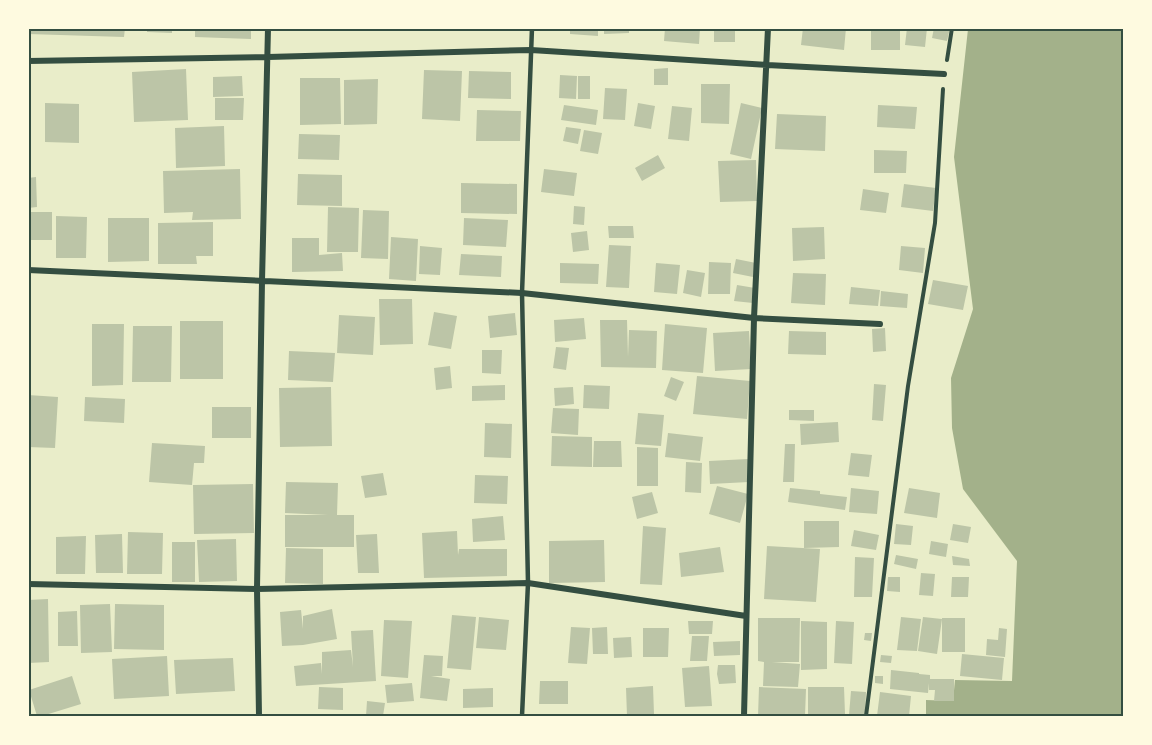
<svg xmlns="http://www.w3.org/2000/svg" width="1152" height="745" viewBox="0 0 1152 745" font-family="Roboto,sans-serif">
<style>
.water{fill:#a3b18a}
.building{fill:#bcc5a7}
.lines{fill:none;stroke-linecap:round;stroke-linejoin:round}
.path{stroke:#344e41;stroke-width:4}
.service{stroke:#344e41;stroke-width:4.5}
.minor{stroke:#344e41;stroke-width:6}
.neatline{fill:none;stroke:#344e41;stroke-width:2}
</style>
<rect width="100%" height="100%" fill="#e9edc9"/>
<path class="water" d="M968 29H1123V716H926V700L953 701 955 680 1012 681 1017 561 963 489 952 428 951 378 973 309 954 157Z"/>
<path class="building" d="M28 28H125L124 37 28 34Z
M147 28H172V33L147 32Z
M195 28H251V39L195 37Z
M570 28H598V36L570 34Z
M604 28H629V33L604 34Z
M665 28H700L699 44 664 41Z
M714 28H735V42H714Z
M803 28H846L844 50 801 45Z
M871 28H900V50H871Z
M907 28H927L925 47 905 45Z
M934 28H950L947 41 932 38Z
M668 68V85H654V69Z
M186 69 188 120 134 122 132 72Z
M424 70 462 71 460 121 422 119Z
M469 71 511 72V99L468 98Z
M560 75 577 76 576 99 559 98Z
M242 76 243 96 213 97V77Z
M578 76H590V99H578Z
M300 78H340L341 124 300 125Z
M378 79 377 124 344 125V80Z
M701 84H730L729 124 701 123Z
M605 88 627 89 625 120 603 119Z
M28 93H30L31 124H28Z
M215 98H244L243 120H215Z
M45 103 79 104V143L45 142Z
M638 103 655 106 651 129 634 126Z
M741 103 762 108 751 159 730 154Z
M564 105 598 110 596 125 561 120Z
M878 105 917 107 915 129 877 127Z
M672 106 692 108 689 141 668 139Z
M477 110 521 111 520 141H476Z
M777 114 826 116 825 151 775 149Z
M224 126 225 166 176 168 175 128Z
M566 127 581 129 578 144 563 141Z
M584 130 602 133 598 154 580 151Z
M299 134 340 135 339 160 298 159Z
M874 150 907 151 906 173H874Z
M658 155 665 168 642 181 635 168Z
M756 160 757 201 720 202 718 161Z
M240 169 241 219 192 220 193 212 164 213 163 171Z
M544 169 577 173 574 196 541 192Z
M298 174 342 175V206L297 205Z
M36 177 37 207 28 208V178Z
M461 183 517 184V214L461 213Z
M904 184 936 188 933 211 901 207Z
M863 189 889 193 886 213 860 210Z
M574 206 585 207 584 225 573 224Z
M328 207 359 208 358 252H327Z
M363 210 389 211 388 259 361 258Z
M28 212H52V240H28Z
M56 216 87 217 86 258H56Z
M108 218H149V261L108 262Z
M464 218 508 220 506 247 463 245Z
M213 222V256H196L197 264H158V223Z
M608 226H633L634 238H609Z
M824 227 825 259 793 261 792 228Z
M587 231 589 250 573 252 571 233Z
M391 237 418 239 416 281 389 279Z
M292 238H319V255L342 253 343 271 292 272Z
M609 245 631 246 629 288 606 287Z
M420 246 442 248 440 275 419 274Z
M901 246 925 248 923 273 899 270Z
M461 254 502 256 501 277 459 275Z
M736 259 756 263 753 277 733 273Z
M709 262 731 263 730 294H708Z
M560 263 599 264 598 284 560 283Z
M656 263 680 265 677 294 654 292Z
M687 270 705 273 701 297 683 293Z
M793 273 826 274 825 305 791 303Z
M933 280 968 286 963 310 928 304Z
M737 285 755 288 753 303 734 301Z
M851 287 880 290 878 306 849 304Z
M881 291 908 294 907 308 880 306Z
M379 299H412L413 344 380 345Z
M434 312 457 316 451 349 428 345Z
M515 313 517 335 490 338 488 316Z
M339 315 375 317 373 355 337 353Z
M584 318 586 339 555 342 554 320Z
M600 320H627L628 357 629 330 657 331 656 368 601 367Z
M180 321H223V379H180Z
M92 324H124L123 385 92 386Z
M665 324 707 328 703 373 662 370Z
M133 326H172L171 382H132Z
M885 328 886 351 873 352 872 329Z
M749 331 751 369 715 371 713 333Z
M789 331 826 332V355L788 354Z
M556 347 569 348 566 370 553 368Z
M482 350H502L501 374 482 373Z
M289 351 335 353 333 382 288 380Z
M450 366 452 388 436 390 434 368Z
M697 376 750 381 747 419 693 414Z
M671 377 684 382 676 401 664 396Z
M874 384 886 385 883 421 872 420Z
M505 385V400L472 401V386Z
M584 385 610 386 609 409 583 408Z
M331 387 332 446 280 447 279 388Z
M573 387 574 404 555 406 554 388Z
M28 395 58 397 55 448 28 447Z
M85 397 125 399 124 423 84 421Z
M212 407H251V438H212Z
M553 408 579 409 578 435 551 433Z
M789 410H814V421L789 420Z
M638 413 664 415 661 446 635 444Z
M838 422 839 442 801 445 800 424Z
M485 423 512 424 511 458 484 457Z
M668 433 703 437 700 461 665 457Z
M552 436 592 437V467L551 466Z
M594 441H621L622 467H593Z
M152 443 205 446 204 463H194L192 485 149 482Z
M785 444H795L794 482H783Z
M637 447 658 448V486H637Z
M851 453 872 455 869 477 848 475Z
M748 459 749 482 710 484 709 461Z
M686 462 702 463 701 493 685 492Z
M383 473 387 495 365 498 361 476Z
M475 475 508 476 507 504 474 503Z
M286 482 338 483 337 515H354V547H285V515H328L285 513Z
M253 484 254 533 194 534 193 485Z
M717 486 748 494 740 523 709 514Z
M790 488 820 491V494L847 497 845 510 788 502Z
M851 488 879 491 877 514 849 512Z
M909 488 940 493 937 518 904 513Z
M652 492 658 513 637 519 632 497Z
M503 516 505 540 473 542 472 519Z
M804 521H839V547L804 548Z
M896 524 913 526 911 545 894 544Z
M953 524 971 527 968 543 950 540Z
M643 526 666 528 662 585 640 584Z
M854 530 879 535 876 550 851 546Z
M457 531 458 555 459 549H507V576L424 578 422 533Z
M128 532 163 533 162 574H127Z
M122 534 123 573H96L95 535Z
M377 534 379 573H358L356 535Z
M86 536 85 574H56V537Z
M236 539 237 581 199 582 197 540Z
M604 540 605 582 549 583V541Z
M931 541 948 544 946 557 929 554Z
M172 542H195V582H172Z
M767 546 820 549 816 602 764 599Z
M720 547 724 572 681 577 679 553Z
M286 548 323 549V584L285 583Z
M896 555 918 559 916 569 894 564Z
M952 556 969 559 970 566 953 565Z
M855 557 874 558 872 597H854Z
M921 573 935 574 933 596 919 595Z
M888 577H900V592L887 591Z
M952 577H969L968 597H951Z
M48 599 49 662 28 663V600Z
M110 604 112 652 81 653 80 605Z
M115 604 164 605V650L114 649Z
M332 609 337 639 303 645 282 646 280 612 301 610 303 629V616Z
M77 611 78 646H58V612Z
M452 615 476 617 471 670 447 668Z
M479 617 509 620 506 650 476 648Z
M901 617 921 619 917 651 897 650Z
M923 617 942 619 937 654 918 651Z
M758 618H800L799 662H772L800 664 798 687 763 686 764 662 758 661Z
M942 618H965V652H942Z
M384 620 412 621 408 678 381 676Z
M688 621H713L712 634H689Z
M801 621 827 622V669L801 670Z
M836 621 854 622 852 664 834 663Z
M571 627 590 628 587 664 568 663Z
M607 627 608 654H593L592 628Z
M643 628H669L668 657H643Z
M999 628 1007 629 1005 657 986 655 987 639 998 640Z
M373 630 376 681 296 686 294 666 321 663 322 674V652L351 650 353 667 351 631Z
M865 633H872L871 641 864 640Z
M692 636H709L707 661H690Z
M631 637 632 657 614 658 613 638Z
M740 641V655L714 656 713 642Z
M962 654 1004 658 1002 680 960 676Z
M424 655 443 656 442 676H431L450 679 447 701 420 698Z
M881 655 892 656 891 663 880 662Z
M167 656 169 696 114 699 112 659Z
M233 658 235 691 176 694 174 660Z
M718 665H735L736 683 719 684 717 674Z
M709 666 712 706 685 707 682 668Z
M891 670 919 673V674L930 675V679H954V701H934L935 690H929V683L928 693 890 689Z
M72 676 81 704 42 716H37L29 690Z
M875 676H883V684L875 683Z
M540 681H568V704H539Z
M412 683 414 701 387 703 385 685Z
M653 686 654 714 627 716 626 688Z
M319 687 343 688V710L318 709Z
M759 687 806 689 805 716H758Z
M808 687H844L845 714 808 716Z
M493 688V707L463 708V689Z
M851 691 866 692 865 716 849 715Z
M880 692 911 696 909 716H877Z
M367 701 385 703 383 716H366Z"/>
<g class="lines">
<path class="path" d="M947 60 952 28
M866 716 908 386 935 223 943 89"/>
<path class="service" d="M522 716 528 583 522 293 532 28"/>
<path class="minor" d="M28 61 268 57 531 50 767 65 944 74
M28 270 522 293 754 318 880 324
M28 584 257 589 528 583 746 616
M259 716 257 589 262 281 268 28
M744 716 754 318 768 28"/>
</g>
<rect width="1152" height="745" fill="none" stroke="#fefae0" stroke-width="60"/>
<rect x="30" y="30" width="1092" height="685" class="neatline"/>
</svg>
